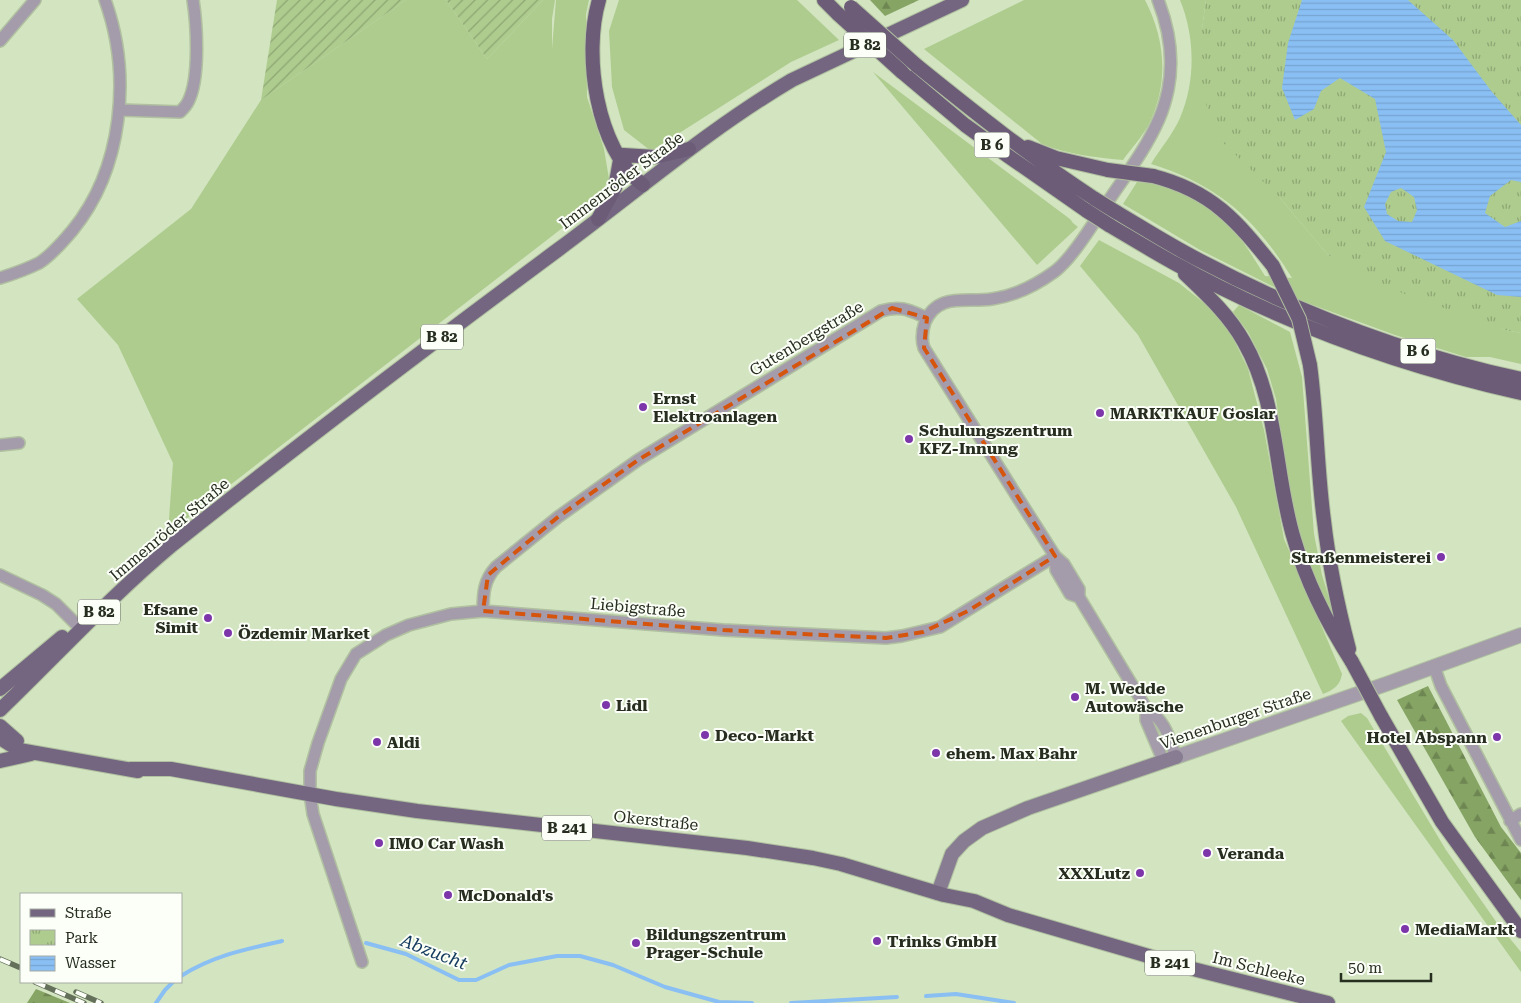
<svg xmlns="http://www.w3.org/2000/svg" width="1521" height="1003" viewBox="0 0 1521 1003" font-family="'Roboto Serif',serif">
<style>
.grass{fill:#aecc8e}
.forest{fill:url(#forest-firs)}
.park{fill:url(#park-tufts)}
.garden{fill:url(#garden-furrows)}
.water{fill:url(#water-rules);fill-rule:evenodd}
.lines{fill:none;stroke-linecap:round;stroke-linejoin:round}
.stream{stroke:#8abff4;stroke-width:4}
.minor-casing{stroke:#b0c0a0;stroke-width:14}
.tertiary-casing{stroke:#b0c0a0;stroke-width:16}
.secondary-casing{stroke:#b0c0a0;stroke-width:16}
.primary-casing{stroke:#b0c0a0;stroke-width:16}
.trunk-casing{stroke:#b0c0a0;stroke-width:16}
.minor{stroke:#a49cab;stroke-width:11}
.tertiary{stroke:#a49cab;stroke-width:14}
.secondary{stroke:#887c92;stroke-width:14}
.primary{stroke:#746680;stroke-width:14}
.trunk{stroke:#6c5c78;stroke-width:14}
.rail-casing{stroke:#65705a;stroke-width:5.5}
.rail{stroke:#fbfff8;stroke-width:4;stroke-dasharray:11;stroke-linecap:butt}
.trunk-bridge-casing{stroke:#b0c0a0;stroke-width:16;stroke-linecap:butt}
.trunk-bridge{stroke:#6c5c78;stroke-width:14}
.marked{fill:none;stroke:#d5550e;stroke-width:4;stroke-dasharray:10 6;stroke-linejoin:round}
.poi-dot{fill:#7c36a9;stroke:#fbfff8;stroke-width:2}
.labels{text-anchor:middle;stroke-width:4;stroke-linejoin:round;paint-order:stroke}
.shield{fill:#fbfff8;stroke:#676d61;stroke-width:1}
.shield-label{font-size:15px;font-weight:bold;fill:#272e20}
.street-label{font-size:16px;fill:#272e20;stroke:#fbfff8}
.poi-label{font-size:16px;font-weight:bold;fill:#272e20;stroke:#fbfff8;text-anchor:start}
.water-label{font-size:18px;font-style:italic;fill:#153b5e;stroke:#fbfff8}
</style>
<defs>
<pattern id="forest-firs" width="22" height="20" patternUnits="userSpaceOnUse" patternTransform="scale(1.25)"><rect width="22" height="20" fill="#86a464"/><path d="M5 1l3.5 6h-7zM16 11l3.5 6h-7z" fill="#6e8652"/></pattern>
<pattern id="park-tufts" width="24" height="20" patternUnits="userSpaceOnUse" patternTransform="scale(1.25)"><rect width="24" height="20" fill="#aecc8e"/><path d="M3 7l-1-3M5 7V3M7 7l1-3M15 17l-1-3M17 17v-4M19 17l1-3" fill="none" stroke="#8ea674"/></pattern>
<pattern id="garden-furrows" width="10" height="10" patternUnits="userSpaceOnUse" patternTransform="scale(1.25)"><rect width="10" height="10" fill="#aecc8e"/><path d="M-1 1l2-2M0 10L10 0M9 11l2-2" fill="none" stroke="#8ea674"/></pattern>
<pattern id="water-rules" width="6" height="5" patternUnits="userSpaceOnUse" patternTransform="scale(1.25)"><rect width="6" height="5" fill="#8abff4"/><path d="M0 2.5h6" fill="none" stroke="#77a4d1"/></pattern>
</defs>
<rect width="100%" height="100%" fill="#d2e4c0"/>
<path class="grass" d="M406 0H446L487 59 543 0H555L552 19V49L556 0H589L586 14 587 97 604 149 609 179 596 202 168 533 173 463 118 345 77 299 191 209 261 100Z
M619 0H797L839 40 791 62 651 151 624 130 612 87 609 31Z
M1024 0H1145C1166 41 1169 84 1148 126 1141 138 1131 149 1123 160 1093 157 1070 155 1042 144L924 49Z
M1180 0H1206L1202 29 1280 198 1328 255 1505 330 1521 333V364L1490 357H1466L1395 335 1302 301 1200 250 1123 204 1137 182C1145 183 1153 183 1160 184 1171 186 1183 193 1192 198 1232 219 1242 240 1265 276L1292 278C1255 218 1218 185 1151 164 1160 149 1173 134 1180 118 1196 81 1195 36 1180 0Z
M873 72 1070 219 1073 223 1078 227 1037 265Z
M1099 240 1179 283 1209 307 1230 332 1248 369 1264 430 1284 539 1342 674C1340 686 1333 690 1323 694L1236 507 1138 335 1080 266Z
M1239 305 1290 332 1302 377 1314 534 1322 575 1336 621 1333 622 1308 569 1292 507 1276 399 1267 369 1248 332 1233 312Z
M1361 713 1367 718 1446 850 1497 923 1521 952V972L1341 721 1348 716Z"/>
<path class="forest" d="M870 0H919L885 16Z
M1428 686 1501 827 1521 853V900L1475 837 1397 700Z
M36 989 70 1003H27Z"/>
<path class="park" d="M1206 0H1521V333L1505 330 1394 290 1328 255 1280 198 1212 132 1201 78 1202 29Z"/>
<path class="garden" d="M277 0H406L261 100Z
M446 0H543L487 59Z"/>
<path class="water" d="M1302 0H1408L1453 40 1492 92 1521 125V182L1511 180 1490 196 1485 213 1505 227 1521 221V297L1497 295 1385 241 1364 207 1386 152 1375 99 1340 78 1321 91 1314 109 1295 120 1282 88 1288 43ZM1401 188 1414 197 1417 210 1412 222 1398 221 1387 214 1385 204 1391 192Z"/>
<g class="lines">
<path class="stream" d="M366 943 406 954 459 980H476L509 965 557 956H580L613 965 665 987 719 1002 752 1003
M181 976C212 956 246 949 282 941
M926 996 956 994 1014 1003
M156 1003 165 990 173 982
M791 1003 897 997"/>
<defs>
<path id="minor" d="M1158 0C1169 28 1174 60 1168 90 1166 99 1163 110 1159 119 1146 149 1125 176 1107 203 1094 222 1072 259 1054 272 1036 285 1013 296 992 299 966 303 938 292 925 322 922 331 921 339 924 348L1018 498 1055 556 1064 564 1079 589V597L1146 708V720L1163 760
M0 41 35 0
M120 110 180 112C183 109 186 106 188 102 200 79 197 26 193 0
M0 278C13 274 27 269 39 263 52 255 62 242 72 231 123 169 132 75 105 0
M0 445 19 443
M1055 556 1056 570 1070 594 1079 597
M0 575 42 595 56 604 77 625
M483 611C483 593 484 580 496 567L558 517 638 460 881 311C901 305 909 310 927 318
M1434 666 1441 686 1521 840
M1146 708C1166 722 1168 735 1176 757
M1510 821 1521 814
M362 962 313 814 310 794V771L318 743 341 679 356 654 386 635 409 625 451 614 483 611 723 630 886 638 902 636 940 627 1055 556"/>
<path id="tertiary" d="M1176 757 1389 683 1521 635"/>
<path id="secondary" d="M938 893 952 854 964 841 982 828 1028 808 1176 757"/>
<path id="primary" d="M0 689 62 637
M0 710C57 655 111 596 172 545 299 444 428 346 559 249 636 192 709 129 792 80L962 0
M0 726 17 741
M0 738 19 750 138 771
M0 761 31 754
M130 769H171L336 799 417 811 747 848 813 858 841 864 944 895 974 901 1008 915 1193 969 1328 1003"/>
<path id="trunk" d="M599 0C583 54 596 149 643 185
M824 0 838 14
M916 65C974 112 1032 158 1095 199
M902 72 965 125 1008 156 1087 211
M1028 147 1056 158 1108 170
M623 155 655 157 689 149
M1153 176C1212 191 1237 221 1273 266
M1116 212C1143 228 1168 244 1195 258 1297 312 1409 355 1521 379
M598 219 615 188 620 160
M1109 225C1131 238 1152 251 1174 263 1282 323 1401 366 1521 393
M1185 274C1207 295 1229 315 1244 342 1279 403 1274 474 1294 539 1307 584 1327 623 1352 662
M1310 365C1317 417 1317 469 1324 521 1329 565 1338 607 1349 649
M1381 716 1442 822 1521 931"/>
</defs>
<use href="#minor" class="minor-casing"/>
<use href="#tertiary" class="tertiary-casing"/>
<use href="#secondary" class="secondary-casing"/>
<use href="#primary" class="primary-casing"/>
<use href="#trunk" class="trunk-casing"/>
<use href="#minor" class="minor"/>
<use href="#tertiary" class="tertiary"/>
<use href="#secondary" class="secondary"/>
<use href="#primary" class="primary"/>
<use href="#trunk" class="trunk"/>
<defs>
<path id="rail" d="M0 959 21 968
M35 982 84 1003
M76 992 101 1003"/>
</defs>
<use href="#rail" class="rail-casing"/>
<use href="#rail" class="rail"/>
<defs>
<path id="trunk-bridge" d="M851 7 916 65
M838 14 902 72
M1108 170 1153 176
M1095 199 1116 212
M1087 211 1109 225
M1273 266 1299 319 1310 365
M1352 662 1381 716"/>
</defs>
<use href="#trunk-bridge" class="trunk-bridge-casing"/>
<use href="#trunk-bridge" class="trunk-bridge"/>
</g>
<path class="marked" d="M892 308 927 318 924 348 1055 556 968 611 923 632 886 638 723 630 483 611 488 575 558 517 638 460Z"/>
<g class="poi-dot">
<circle cx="643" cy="407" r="5"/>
<circle cx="1100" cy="413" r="5"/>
<circle cx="909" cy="439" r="5"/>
<circle cx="1441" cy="557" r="5"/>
<circle cx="208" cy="618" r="5"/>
<circle cx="228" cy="633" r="5"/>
<circle cx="1075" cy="697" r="5"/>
<circle cx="606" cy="705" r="5"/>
<circle cx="705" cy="735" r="5"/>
<circle cx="1497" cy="737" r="5"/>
<circle cx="377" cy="742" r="5"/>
<circle cx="936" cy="753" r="5"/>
<circle cx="379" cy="843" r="5"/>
<circle cx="1207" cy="853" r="5"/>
<circle cx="1140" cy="873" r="5"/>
<circle cx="448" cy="895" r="5"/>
<circle cx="1405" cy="929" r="5"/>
<circle cx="877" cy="941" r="5"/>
<circle cx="636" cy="943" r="5"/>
</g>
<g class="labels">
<g class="shield">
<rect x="844" y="32.5" width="42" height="25" rx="4"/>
<rect x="974.5" y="132.5" width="35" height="25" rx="4"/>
<rect x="421" y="324.5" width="42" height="25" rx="4"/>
<rect x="1400.5" y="338.5" width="35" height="25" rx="4"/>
<rect x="78" y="599.5" width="42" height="25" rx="4"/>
<rect x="542" y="815.5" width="50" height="25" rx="4"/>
<rect x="1145" y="950.5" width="50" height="25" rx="4"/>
</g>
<g class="shield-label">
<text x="865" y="50">B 82</text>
<text x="992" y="150">B 6</text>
<text x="442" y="342">B 82</text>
<text x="1418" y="356">B 6</text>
<text x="99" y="617">B 82</text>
<text x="567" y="833">B 241</text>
<text x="1170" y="968">B 241</text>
</g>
<g class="street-label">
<text transform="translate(621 180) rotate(-37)" y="6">Immenröder Straße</text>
<text transform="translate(806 338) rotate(-31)" y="6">Gutenbergstraße</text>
<text transform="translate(169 529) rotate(-40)" y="6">Immenröder Straße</text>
<text transform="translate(638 607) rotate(5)" y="6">Liebigstraße</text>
<text transform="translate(1235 718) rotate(-19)" y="6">Vienenburger Straße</text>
<text transform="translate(656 820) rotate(6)" y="6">Okerstraße</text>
<text transform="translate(1259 968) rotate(14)" y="6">Im Schleeke</text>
</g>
<g class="poi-label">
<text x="653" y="404">Ernst<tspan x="653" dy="18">Elektroanlagen</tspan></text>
<text x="1110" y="419">MARKTKAUF Goslar</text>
<text x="919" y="436">Schulungszentrum<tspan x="919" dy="18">KFZ-Innung</tspan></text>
<text x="1431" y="563" text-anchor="end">Straßenmeisterei</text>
<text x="198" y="615" text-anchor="end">Efsane<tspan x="198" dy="18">Simit</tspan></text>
<text x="238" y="639">Özdemir Market</text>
<text x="1085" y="694">M. Wedde<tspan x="1085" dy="18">Autowäsche</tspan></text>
<text x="616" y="711">Lidl</text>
<text x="715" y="741">Deco-Markt</text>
<text x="1487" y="743" text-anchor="end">Hotel Abspann</text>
<text x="387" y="748">Aldi</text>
<text x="946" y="759">ehem. Max Bahr</text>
<text x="389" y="849">IMO Car Wash</text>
<text x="1217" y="859">Veranda</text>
<text x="1130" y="879" text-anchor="end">XXXLutz</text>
<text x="458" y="901">McDonald's</text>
<text x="1415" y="935">MediaMarkt</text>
<text x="646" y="940">Bildungszentrum<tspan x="646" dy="18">Prager-Schule</tspan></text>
<text x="887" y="947">Trinks GmbH</text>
</g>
<g class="water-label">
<text transform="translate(434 952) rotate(21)" y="6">Abzucht</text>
</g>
</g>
<rect x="20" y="893" width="162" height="90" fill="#fbfff8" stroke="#a6aba2"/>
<rect x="30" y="909" width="25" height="8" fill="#746680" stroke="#a6aba2"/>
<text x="65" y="918" font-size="15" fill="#272e20">Straße</text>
<rect x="30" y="930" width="25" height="15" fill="url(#park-tufts)" stroke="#a6aba2"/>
<text x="65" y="943" font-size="15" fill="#272e20">Park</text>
<rect x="30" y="956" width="25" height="15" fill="url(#water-rules)" stroke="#a6aba2"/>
<text x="65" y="968" font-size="15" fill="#272e20">Wasser</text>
<path d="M1341 973v8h90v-8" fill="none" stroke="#272e20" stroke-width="2.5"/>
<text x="1348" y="973" font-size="15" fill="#272e20" stroke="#fbfff8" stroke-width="4" paint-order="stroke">50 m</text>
</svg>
